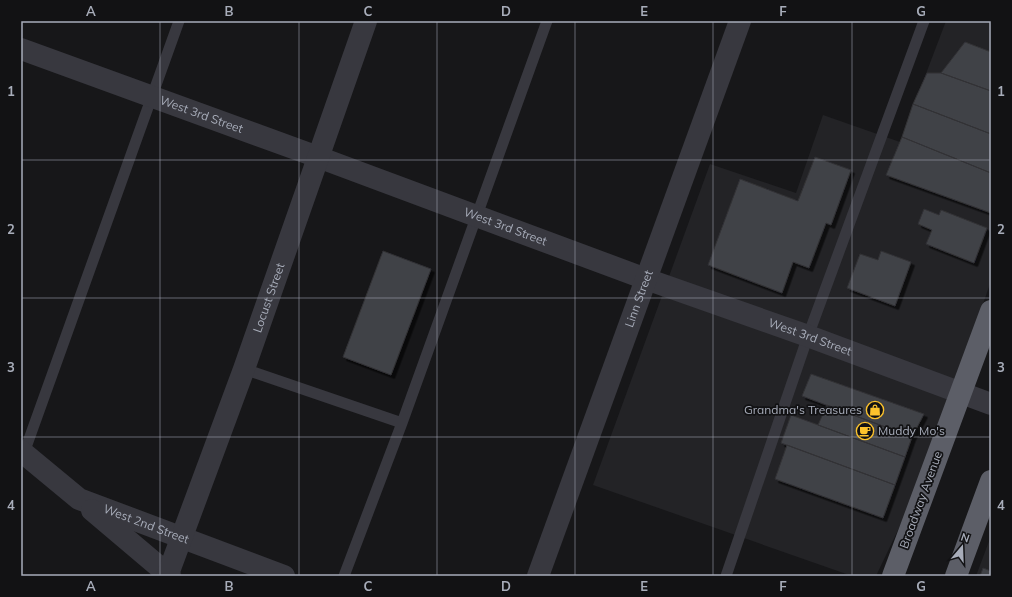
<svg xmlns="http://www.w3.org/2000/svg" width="1012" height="597" viewBox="0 0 1012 597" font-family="Mulish,sans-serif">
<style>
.built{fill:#232326}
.building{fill:#414246;stroke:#313135;filter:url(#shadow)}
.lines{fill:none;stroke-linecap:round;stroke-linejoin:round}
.service{stroke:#38383f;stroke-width:11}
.minor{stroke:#38383f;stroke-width:22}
.trunk{stroke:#5c5e67;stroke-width:22}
.grid{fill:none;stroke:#a8adba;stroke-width:1;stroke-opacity:0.55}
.labels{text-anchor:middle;stroke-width:3.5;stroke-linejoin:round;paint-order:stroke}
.street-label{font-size:12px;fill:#a8adba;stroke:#121214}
.poi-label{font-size:12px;fill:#a8adba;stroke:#121214;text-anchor:end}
.neatline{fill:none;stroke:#a8adba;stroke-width:1.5}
.grid-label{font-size:13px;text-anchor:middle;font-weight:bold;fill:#a8adba}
</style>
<defs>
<filter id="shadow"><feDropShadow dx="3.5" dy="3.5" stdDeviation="0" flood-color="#0009"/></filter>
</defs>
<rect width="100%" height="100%" fill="#171719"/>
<path class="built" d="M946 21H991V281L966 353 909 507 876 576H852L593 485 710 164 796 193 823 115 900 142Z
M991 536V576H976Z"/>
<path class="building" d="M965 42 991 52V91L941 73Z
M927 73H941L991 91V134L913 104Z
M913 104 991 134V173L902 137Z
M902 137 991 173V213L886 175Z
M815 157 851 170 831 225 826 223 809 268 793 262 782 293 708 265 740 179 798 201Z
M924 209 939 215 941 210 987 228 974 263 926 244 932 230 918 224Z
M383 251 431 269 391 375 343 357Z
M881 251 911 262 895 306 847 288 860 254 878 260Z
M811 374 924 414 912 437 802 396Z
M827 405 912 437 905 457 818 425Z
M791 415 905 457 895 485 781 443Z
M787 445 895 485 883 518 775 479Z
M983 568 991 571V576H980Z"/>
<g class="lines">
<path class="service" d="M244 369 402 423
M24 453 179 21
M344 576 402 423 547 21
M726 576 808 336 924 21"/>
<g class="minor">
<path id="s1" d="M21 49 318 157 646 279 808 336 991 404"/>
<path id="s2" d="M21 451 79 499 284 576"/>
<path d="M92 510 170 576"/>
<path id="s3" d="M168 574 244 369 366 21"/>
<path id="s4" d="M538 576 740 21"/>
</g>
<path class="trunk" d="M893 576 991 311
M956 576 991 481"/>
</g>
<path class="grid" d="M160 21V576M299 21V576M437 21V576M575 21V576M713 21V576M852 21V576M21 160H991M21 298H991M21 437H991"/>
<defs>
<symbol id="shop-ring" viewBox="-11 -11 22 22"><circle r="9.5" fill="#121214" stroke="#fdc32c" stroke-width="1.5"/><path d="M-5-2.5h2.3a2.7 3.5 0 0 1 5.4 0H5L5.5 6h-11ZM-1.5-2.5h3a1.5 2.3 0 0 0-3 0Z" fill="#fdc32c"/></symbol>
<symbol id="cafe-ring" viewBox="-11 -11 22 22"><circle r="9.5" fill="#121214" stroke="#fdc32c" stroke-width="1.5"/><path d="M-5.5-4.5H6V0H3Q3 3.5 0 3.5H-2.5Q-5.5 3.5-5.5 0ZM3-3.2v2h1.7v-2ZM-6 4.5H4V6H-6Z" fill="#fdc32c"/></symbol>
</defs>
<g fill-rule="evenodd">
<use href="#shop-ring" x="865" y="400" width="20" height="20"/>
<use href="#cafe-ring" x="855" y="421" width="20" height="20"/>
</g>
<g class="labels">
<g class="street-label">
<text dy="4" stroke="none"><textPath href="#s1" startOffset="192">West 3rd Street</textPath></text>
<text dy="4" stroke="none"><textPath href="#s1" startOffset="516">West 3rd Street</textPath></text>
<text dy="4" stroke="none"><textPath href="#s3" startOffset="294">Locust Street</textPath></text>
<text dy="4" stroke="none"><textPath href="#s4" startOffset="295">Linn Street</textPath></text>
<text dy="4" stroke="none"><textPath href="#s1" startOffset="840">West 3rd Street</textPath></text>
<text transform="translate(921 500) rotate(-70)" y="4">Broadway Avenue</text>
<text dy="4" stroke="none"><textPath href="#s2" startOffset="147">West 2nd Street</textPath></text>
</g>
<g class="poi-label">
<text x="862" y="414">Grandma's Treasures</text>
<text x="878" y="435" text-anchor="start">Muddy Mo's</text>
</g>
</g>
<rect width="1012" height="597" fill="none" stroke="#121214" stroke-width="44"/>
<g transform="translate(962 547) rotate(19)" stroke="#121214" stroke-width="3" paint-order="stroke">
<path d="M0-3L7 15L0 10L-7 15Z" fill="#a8adba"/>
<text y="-6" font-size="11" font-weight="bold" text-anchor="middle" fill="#a8adba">N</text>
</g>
<rect x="22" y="22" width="968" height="553" class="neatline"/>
<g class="grid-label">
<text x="91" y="16">A</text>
<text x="229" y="16">B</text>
<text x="368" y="16">C</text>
<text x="506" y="16">D</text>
<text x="644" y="16">E</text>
<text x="783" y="16">F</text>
<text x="921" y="16">G</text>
<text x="11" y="96">1</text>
<text x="1001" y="96">1</text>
<text x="11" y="234">2</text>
<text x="1001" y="234">2</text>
<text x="11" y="372">3</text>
<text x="1001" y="372">3</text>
<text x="11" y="510">4</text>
<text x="1001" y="510">4</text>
<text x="91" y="591">A</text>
<text x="229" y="591">B</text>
<text x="368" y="591">C</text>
<text x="506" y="591">D</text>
<text x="644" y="591">E</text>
<text x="783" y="591">F</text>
<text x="921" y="591">G</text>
</g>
</svg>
